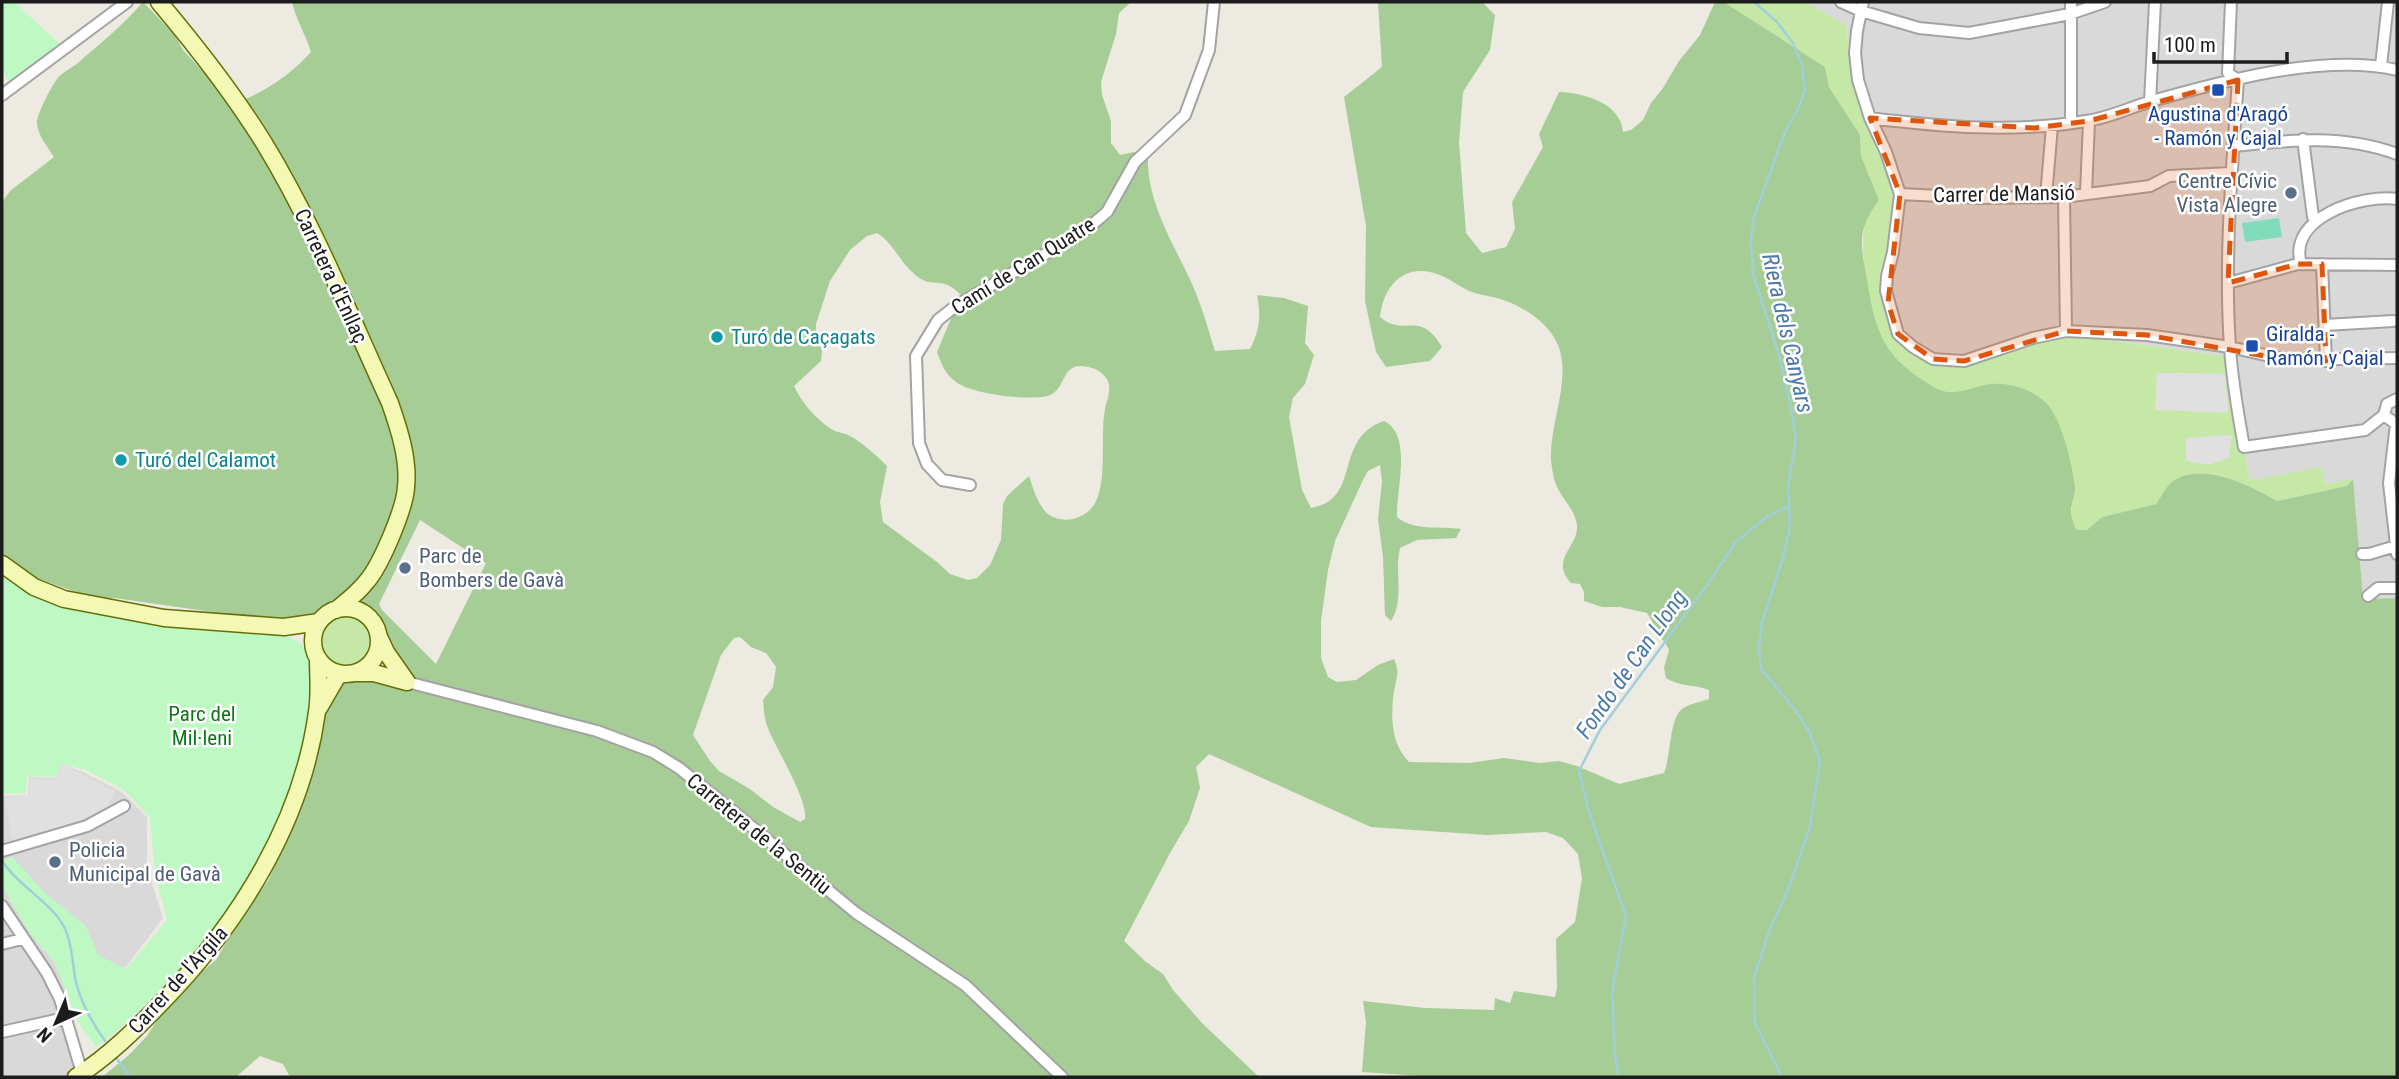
<svg xmlns="http://www.w3.org/2000/svg" width="2399" height="1079" viewBox="0 0 2399 1079" font-family="'Roboto Condensed',sans-serif">
<style>
.residential{fill:#dad9d9}
.grass{fill:#c6e8a7;fill-rule:evenodd}
.forest{fill:#a6cd96;fill-rule:evenodd}
.park{fill:#bef8c3}
.pitch{fill:#80dcba}
.parking{fill:#e0e0e0}
.lines{fill:none;stroke-linecap:round;stroke-linejoin:round}
.stream{stroke:#a2cedb;stroke-width:2.5}
.street-casing{stroke:#a3a3a3;stroke-width:14}
.secondary-casing{stroke:#647006;stroke-width:19}
.street{stroke:#fff;stroke-width:10}
.secondary{stroke:#f4f8b5;stroke-width:16}
.marked{fill:#de560d;fill-opacity:0.2;stroke:#de560d;stroke-width:5;stroke-dasharray:14 9;stroke-linejoin:round}
.transit-dot{fill:#1a4fb4;stroke:#fff;stroke-width:2.5}
.service-dot{fill:#5c6f8a;stroke:#fff;stroke-width:2.5}
.culture-dot{fill:#0f9aa8;stroke:#fff;stroke-width:2.5}
.labels{text-anchor:middle;stroke-width:5;stroke-linejoin:round;paint-order:stroke}
.transit-label{font-size:21px;fill:#164399;stroke:#fff}
.service-label{font-size:21px;fill:#4e5e75;stroke:#fff;text-anchor:start}
.street-label{font-size:21px;fill:#1c1c1c;stroke:#fff}
.culture-label{font-size:21px;fill:#0d838f;stroke:#fff;text-anchor:start}
.park-label{font-size:21px;fill:#0c7816;stroke:#fff}
.water-label{font-size:23px;font-style:italic;fill:#4a79aa;stroke:#fff}
</style>
<rect width="100%" height="100%" fill="#edeae2"/>
<path class="residential" d="M1805 2H2397V598L2363 599 2325 484 2322 468 2250 480 2224 356 2077 336 2023 346 1969 366 1930 364 1896 338 1887 317 1879 277 1892 229 1879 145 1860 105 1854 83 1846 25Z
M61 764 83 772 122 792 147 817V867L163 918 126 967 63 974 87 1075 84 1077H2V799L3 796 28 795 29 777 57 778Z"/>
<path class="grass" d="M1724 2H1805L1846 25 1854 83 1860 105 1879 145 1894 200 1892 229 1879 277 1887 317 1896 338 1930 363 1969 366 2023 346 2077 336 2224 356 2250 480 2322 467 2325 484 2353 479 2347 486 2277 501C2250 485 2202 461 2173 481 2166 486 2161 497 2156 504L2102 517 2087 530H2075L2071 511 2075 491 2004 384C1984 384 1960 397 1941 391 1922 384 1894 360 1883 343 1870 322 1856 240 1867 218 1870 212 1875 206 1879 200L1861 156 1860 135 1829 87 1825 67ZM2157 373 2225 374 2228 412Z
M321 640a25 25 0 1 1 50 0a25 25 0 1 1-50 0Z"/>
<path class="forest" d="M143 2 175 35 183 50 211 80 230 106C266 90 284 81 311 52 306 35 296 20 292 2H1131L1119 13 1116 34 1101 82 1102 95 1111 121V143L1120 155 1134 152 1148 158C1147 203 1174 244 1192 284 1202 306 1208 329 1215 351L1250 349C1260 330 1261 316 1257 295L1284 298 1308 306 1305 343 1314 355 1305 384 1293 398 1289 417 1302 490 1311 508C1363 499 1332 439 1384 421 1413 435 1396 489 1397 517 1413 531 1440 526 1461 529L1456 538 1417 540 1400 548C1394 572 1405 599 1391 621L1385 615 1383 557 1378 519 1382 482 1380 465 1368 471 1363 480 1335 541 1328 570 1321 621V658L1328 677 1337 682 1356 680 1378 665 1394 659C1401 673 1395 682 1393 698 1391 721 1392 745 1409 762L1469 763 1504 758 1540 763 1559 761 1577 766 1619 784 1664 773C1671 757 1669 719 1682 709 1689 704 1700 702 1709 699V690C1695 684 1679 687 1666 678L1664 668 1669 650 1665 642 1652 630V621L1647 613 1620 607H1602L1584 601V592L1580 584 1571 583C1549 559 1579 547 1577 525 1575 509 1560 497 1555 482 1553 476 1552 467 1551 461 1549 423 1572 380 1558 345 1549 324 1527 309 1506 301 1497 297 1485 296 1475 293 1463 290 1454 281 1442 276 1408 261 1384 282 1380 317 1405 338 1419 309 1442 347L1430 361 1386 367 1376 352 1365 301 1366 226 1344 97 1382 67 1378 2H1482L1495 15 1490 50 1463 92 1459 142 1466 233 1482 253 1506 247 1515 229 1512 202 1543 147 1539 134 1559 92C1584 93 1621 103 1623 132L1631 130 1643 120 1651 103 1663 88 1679 61 1700 35 1715 2H1724L1825 67 1829 87 1860 135 1861 156 1879 200C1854 234 1862 247 1868 286 1875 329 1883 354 1921 379 1931 385 1939 392 1950 392 1964 393 1978 385 1992 384 2009 382 2034 390 2046 403 2062 419 2073 467 2075 488 2075 496 2072 502 2071 509 2071 516 2074 524 2076 530H2087L2102 517 2156 504C2161 497 2166 486 2173 481 2202 461 2250 485 2277 501L2347 486 2353 479 2363 599 2397 598V1077H1436L1362 1072 1366 1022 1363 1001 1425 1008 1494 1010 1495 998 1510 1003 1514 991 1555 997 1557 988 1556 939 1575 922 1582 878 1578 854 1563 838 1546 832 1487 835 1371 827 1209 754 1196 767 1200 788 1189 821 1170 853 1124 941 1146 962 1163 974 1173 990 1202 1023 1259 1077H290L283 1064 260 1056 236 1077H102L129 1055 147 1036 160 1016 183 994 189 982 216 960 241 916 268 881 303 801 327 706 342 679 381 681 411 687 391 646 348 598 318 617 297 621 226 614 115 598 96 599 36 578 2 557V202L10 191 54 157C47 146 38 136 37 123 36 116 52 85 57 79 62 72 72 68 79 62 101 43 124 24 143 2ZM877 233C894 243 900 264 918 277 935 289 942 275 961 295L937 352C942 365 945 374 956 382 971 394 1033 402 1050 395 1067 388 1061 360 1088 367 1095 368 1102 372 1106 378 1113 387 1107 399 1105 409 1100 436 1107 474 1097 499 1090 518 1064 526 1048 514 1038 506 1033 488 1029 476L1007 496 1003 504 1001 540 990 565 977 578 968 580 950 574 937 562 883 522 880 502 887 466C876 455 865 445 852 437 846 433 838 433 831 429 816 419 801 402 794 386L821 361 822 351 816 333V324L830 281 850 250 867 236ZM420 520 486 563 436 664 382 610 379 604ZM740 637 751 647 766 653 776 667 773 687 763 700C764 709 764 719 768 728 776 749 808 799 805 819L800 822 773 807 750 789 719 771 710 761 693 735 721 655 734 638Z"/>
<path class="park" d="M2 2H14L61 45 9 84 2 68Z
M2 571 40 595 289 637 302 644 313 663 310 723 288 793 266 846 216 931 175 976 116 1032 96 1047 78 1022 55 963 30 934 2 885V861L12 857 46 894 86 926 98 955 126 969 167 920 155 874 150 818 125 791 86 770 62 764 56 777 27 776 26 793 2 794Z"/>
<path class="pitch" d="M2279 218 2282 237 2245 242 2242 223Z"/>
<path class="parking" d="M2157 373 2225 374 2228 413 2155 410Z
M2232 435 2229 458 2208 465 2186 461V438Z
M61 764 115 791 107 807 76 823 12 842 5 797 29 795 30 778 59 779Z"/>
<g class="lines">
<path class="stream" d="M1754 2 1777 22 1793 43 1802 65 1805 90 1799 107 1785 132 1754 217 1751 241 1753 274 1778 352 1789 396 1796 439 1788 487 1790 526 1784 554 1762 623 1759 647 1761 669 1793 707 1810 733 1820 761 1810 827 1788 890 1768 934 1754 978 1755 1023 1782 1077
M2 861C18 886 54 904 65 929 73 945 72 965 76 982 81 1003 93 1024 105 1041
M117 1059 130 1077
M1619 1077 1615 1056 1612 992 1626 916 1589 812 1579 771 1600 730 1707 585 1735 543 1765 518 1788 506"/>
<defs>
<path id="street" d="M1841 2 1861 11 1919 28 1969 33 2070 14 2105 2
M1863 2 1857 31 1855 53 1858 80 1870 118 1886 152 1900 194 1893 252 1887 276 1886 291 1898 334 1913 347 1933 359 1964 361 2033 338 2066 331 2147 335 2230 347 2287 360 2397 358
M2071 2V123
M2231 2 2228 73 2238 80
M2381 66 2388 2
M2238 80C2232 169 2224 258 2230 347 2232 381 2238 414 2244 447L2365 430 2384 415 2387 404 2397 399
M2 95 127 2
M2150 102 2155 2
M1870 118C1942 127 2014 133 2086 121 2109 118 2131 107 2152 101 2223 81 2324 53 2397 70
M2303 139 2313 217
M2233 146C2289 140 2344 134 2397 154
M2086 193 2089 121
M1900 194 1980 198 2064 197 2150 186 2169 176 2231 173
M2046 197 2052 126
M2064 197 2066 331
M2301 264C2287 217 2362 194 2397 199
M2322 264 2326 361
M2228 283 2298 264 2397 265
M2325 325 2393 321
M2384 415 2396 424 2389 483 2397 554
M970 485 942 480 927 464 919 443 916 356 938 320 957 305 1054 249 1088 228 1107 212 1135 162 1185 115 1209 50 1214 2
M2362 554H2369L2396 546
M2368 596 2378 588H2397
M407 682 597 731 653 752 679 768 730 809 856 913 965 985 1062 1077
M2 851 87 826 124 806
M2 906 47 973 60 999 82 1073
M2 944 22 939
M2 1032 65 1018"/>
<path id="secondary" d="M159 2C197 47 233 93 264 143 314 225 350 316 390 403 399 429 409 459 406 487 405 508 381 565 367 581 358 593 347 601 336 610
M2 564 34 587 64 599 164 618 284 627 319 622
M313 641a33 33 0 1 1 66 0a33 33 0 1 1-66 0Z
M379 637 386 652 407 682
M356 673H374L407 682
M319 708 337 677 342 674
M76 1077C109 1056 137 1028 164 1000 240 921 302 822 317 712 320 694 318 676 318 658"/>
</defs>
<use href="#street" class="street-casing"/>
<use href="#secondary" class="secondary-casing"/>
<use href="#street" class="street"/>
<use href="#secondary" class="secondary"/>
</g>
<path class="marked" d="M2238 80 2228 283 2298 264H2322L2326 361 2287 360 2147 335 2066 331 1964 361 1933 359 1898 334 1888 303 1900 194 1870 118 2035 128 2089 121Z"/>
<g class="transit-dot">
<rect x="2211" y="83" width="14" height="14" rx="3.5"/>
<rect x="2245" y="339" width="14" height="14" rx="3.5"/>
</g>
<g class="service-dot">
<circle cx="2291" cy="193" r="7"/>
<circle cx="405" cy="568" r="7"/>
<circle cx="55" cy="862" r="7"/>
</g>
<g class="culture-dot">
<circle cx="717" cy="337" r="7"/>
<circle cx="121" cy="460" r="7"/>
</g>
<g class="labels">
<g class="transit-label">
<text x="2218" y="121">Agustina d'Aragó<tspan x="2218" dy="24">- Ramón y Cajal</tspan></text>
<text x="2266" y="341" text-anchor="start">Giralda -<tspan x="2266" dy="24">Ramón y Cajal</tspan></text>
</g>
<g class="service-label">
<text x="2277" y="188" text-anchor="end">Centre Cívic<tspan x="2277" dy="24">Vista Alegre</tspan></text>
<text x="419" y="563">Parc de<tspan x="419" dy="24">Bombers de Gavà</tspan></text>
<text x="69" y="857">Policia<tspan x="69" dy="24">Municipal de Gavà</tspan></text>
</g>
<g class="street-label">
<text transform="translate(2004 194) rotate(-1)" y="7">Carrer de Mansió</text>
<text transform="translate(1023 266) rotate(-32)" y="7">Camí de Can Quatre</text>
<text transform="translate(331 276) rotate(65)" y="7">Carretera d'Enllaç</text>
<text transform="translate(759 834) rotate(39)" y="7">Carretera de la Sentiu</text>
<text transform="translate(178 980) rotate(-48)" y="7">Carrer de l'Argila</text>
</g>
<g class="culture-label">
<text x="731" y="344">Turó de Caçagats</text>
<text x="135" y="467">Turó del Calamot</text>
</g>
<g class="park-label">
<text x="202" y="721">Parc del<tspan x="202" dy="24">Mil·leni</tspan></text>
</g>
<g class="water-label">
<text transform="translate(1788 333) rotate(77)" y="8">Riera dels Canyars</text>
<text transform="translate(1631 664) rotate(-55)" y="8">Fondo de Can Llong</text>
</g>
</g>
<rect width="2399" height="1079" fill="none" stroke="#1c1c1c" stroke-width="7"/>
<g transform="translate(56 1023) rotate(224)" stroke="#ffffff" stroke-width="5" paint-order="stroke">
<path d="M0-5L12 26L0 18L-12 26Z" fill="#1c1c1c"/>
<text y="-10" font-size="19" font-weight="bold" text-anchor="middle" fill="#1c1c1c">N</text>
</g>
<path d="M2154 52v10h133v-10" fill="none" stroke="#1c1c1c" stroke-width="3.5"/>
<text x="2164" y="52" font-size="21" fill="#1c1c1c" stroke="#ffffff" stroke-width="5" paint-order="stroke">100 m</text>
</svg>
